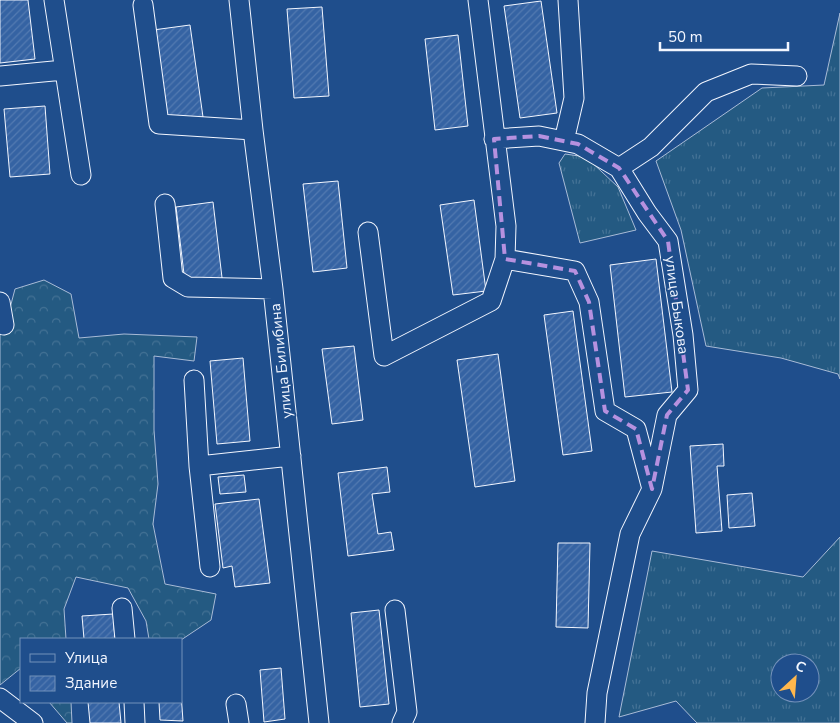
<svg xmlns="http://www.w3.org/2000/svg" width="840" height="723" viewBox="0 0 840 723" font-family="'Nunito Sans',sans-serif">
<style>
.grass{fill:url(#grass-tufts);stroke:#a8bbd7;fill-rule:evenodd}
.forest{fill:url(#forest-crowns);stroke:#a8bbd7}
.building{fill:url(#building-hatch);stroke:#f2f6ff}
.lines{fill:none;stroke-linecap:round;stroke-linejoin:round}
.minor-casing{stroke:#f2f6ff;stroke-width:21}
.minor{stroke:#1f4e8c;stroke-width:19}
.marked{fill:none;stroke:#b691df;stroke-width:4;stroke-dasharray:10 6;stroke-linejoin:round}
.labels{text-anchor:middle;stroke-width:4;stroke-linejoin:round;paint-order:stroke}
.street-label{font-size:15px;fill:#f2f6ff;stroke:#1f4e8c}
</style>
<defs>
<pattern id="grass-tufts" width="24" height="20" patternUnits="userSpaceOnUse" patternTransform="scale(1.25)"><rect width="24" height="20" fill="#245a82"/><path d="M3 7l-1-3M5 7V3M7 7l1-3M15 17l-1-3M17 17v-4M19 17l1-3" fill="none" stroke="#447295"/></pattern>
<pattern id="forest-crowns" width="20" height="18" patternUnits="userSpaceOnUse" patternTransform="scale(1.25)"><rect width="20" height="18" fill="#245a82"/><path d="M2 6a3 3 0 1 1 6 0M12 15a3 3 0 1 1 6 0" fill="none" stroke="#447295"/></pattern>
<pattern id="building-hatch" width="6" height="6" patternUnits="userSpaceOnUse" patternTransform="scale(1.25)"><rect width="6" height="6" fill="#3563a3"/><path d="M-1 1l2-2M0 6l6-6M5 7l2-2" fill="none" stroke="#537ab1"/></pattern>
</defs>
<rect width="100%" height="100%" fill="#1f4e8c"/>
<path class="grass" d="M840 13V379L838 374 781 358 706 346 681 230 656 161 762 88 824 85Z
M565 154 586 157 618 187 636 230 580 243 559 163Z
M840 537V723H697L676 701 619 717 652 551 803 577ZM780 663H810V693H780Z"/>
<path class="forest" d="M44 280 71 294 79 338 124 334 197 337 194 361 154 356V430L158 484 153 524 165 584 216 594 211 620 181 640 149 639 146 621 128 588 76 577 64 609 66 639H21V668L0 685V326L5 327 15 289Z
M49 702H71L72 723H67Z"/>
<path class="building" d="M0 0H28L35 59 0 63Z
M541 1 557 113 520 118 504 6Z
M322 7 329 96 294 98 287 9Z
M190 25 203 117 166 122 153 30Z
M458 35 468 126 435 130 425 39Z
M45 106 50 174 10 177 4 109Z
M338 181 347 268 313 272 303 184Z
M474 200 486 291 453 295 440 205Z
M213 202 223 286 186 291 176 207Z
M656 259 672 392 625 397 610 265Z
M573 311 592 451 563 455 544 315Z
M354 346 363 420 332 424 322 349Z
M498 354 515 481 475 487 457 360Z
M243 358 250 441 217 444 210 361Z
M723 444 724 466H717L722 531 696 533 690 446Z
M387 467 390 492 372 494 378 534 391 532 394 550 348 556 338 473Z
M244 475 246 492 220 494 218 477Z
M752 493 755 526 729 528 727 495Z
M259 499 270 583 235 587 232 566 223 568 215 504Z
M558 543H590L588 628 556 627Z
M379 610 389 704 360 707 351 613Z
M113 614 115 639H84L82 616Z
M281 668 285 719 264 722 260 670Z
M181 693 183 721 160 720 159 702H181Z
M88 702H119L121 723H90Z"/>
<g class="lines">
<defs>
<path id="minor" d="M54 0 81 175
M239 0 253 130 273 289 319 723
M143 5 159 124 253 130
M0 76 64 70
M494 139 539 136 578 144 619 168 647 213 668 241 683 335 688 390 667 415 652 489 636 429 605 411 589 302 575 271 505 259
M564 141 574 98 568 0
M619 168 651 147 706 92 751 74 797 76
M165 204 173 278 188 287 273 289
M368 232 384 356 491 301 505 259 506 226 478 0
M0 302 4 325
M194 380 199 466 291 456
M199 466 210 567
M122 608 125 639
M395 610 407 712 402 723
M0 698 33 723
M134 702 135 723
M236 704 239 723
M595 723 597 693 630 534 652 489"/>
</defs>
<use href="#minor" class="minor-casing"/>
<use href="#minor" class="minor"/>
</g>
<path class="marked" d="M539 136 578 144 619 168 668 241 688 390 667 415 652 489 636 429 605 411 589 302 575 271 505 259 494 139Z"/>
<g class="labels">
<g class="street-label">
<text transform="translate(677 305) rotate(82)" y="5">улица Быкова</text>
<text transform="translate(281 361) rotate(-96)" y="5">улица Билибина</text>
</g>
</g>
<rect x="20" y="638" width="162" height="65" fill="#1f4e8c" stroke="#7391ba"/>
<rect x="30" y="654" width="25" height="8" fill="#1f4e8c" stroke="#7391ba"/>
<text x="65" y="663" font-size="15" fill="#f2f6ff">Улица</text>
<rect x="30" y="676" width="25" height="15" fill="url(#building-hatch)" stroke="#7391ba"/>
<text x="65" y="688" font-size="15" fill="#f2f6ff">Здание</text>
<g transform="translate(795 678) rotate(26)"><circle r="24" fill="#1f4e8c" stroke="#7391ba"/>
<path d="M0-4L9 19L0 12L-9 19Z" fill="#ffb74d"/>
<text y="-8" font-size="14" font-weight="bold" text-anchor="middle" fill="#f2f6ff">С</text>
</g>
<path d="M660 42v8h128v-8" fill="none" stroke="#f2f6ff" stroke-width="2.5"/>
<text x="668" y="42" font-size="15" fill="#f2f6ff" stroke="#1f4e8c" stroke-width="4" paint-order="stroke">50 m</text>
</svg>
